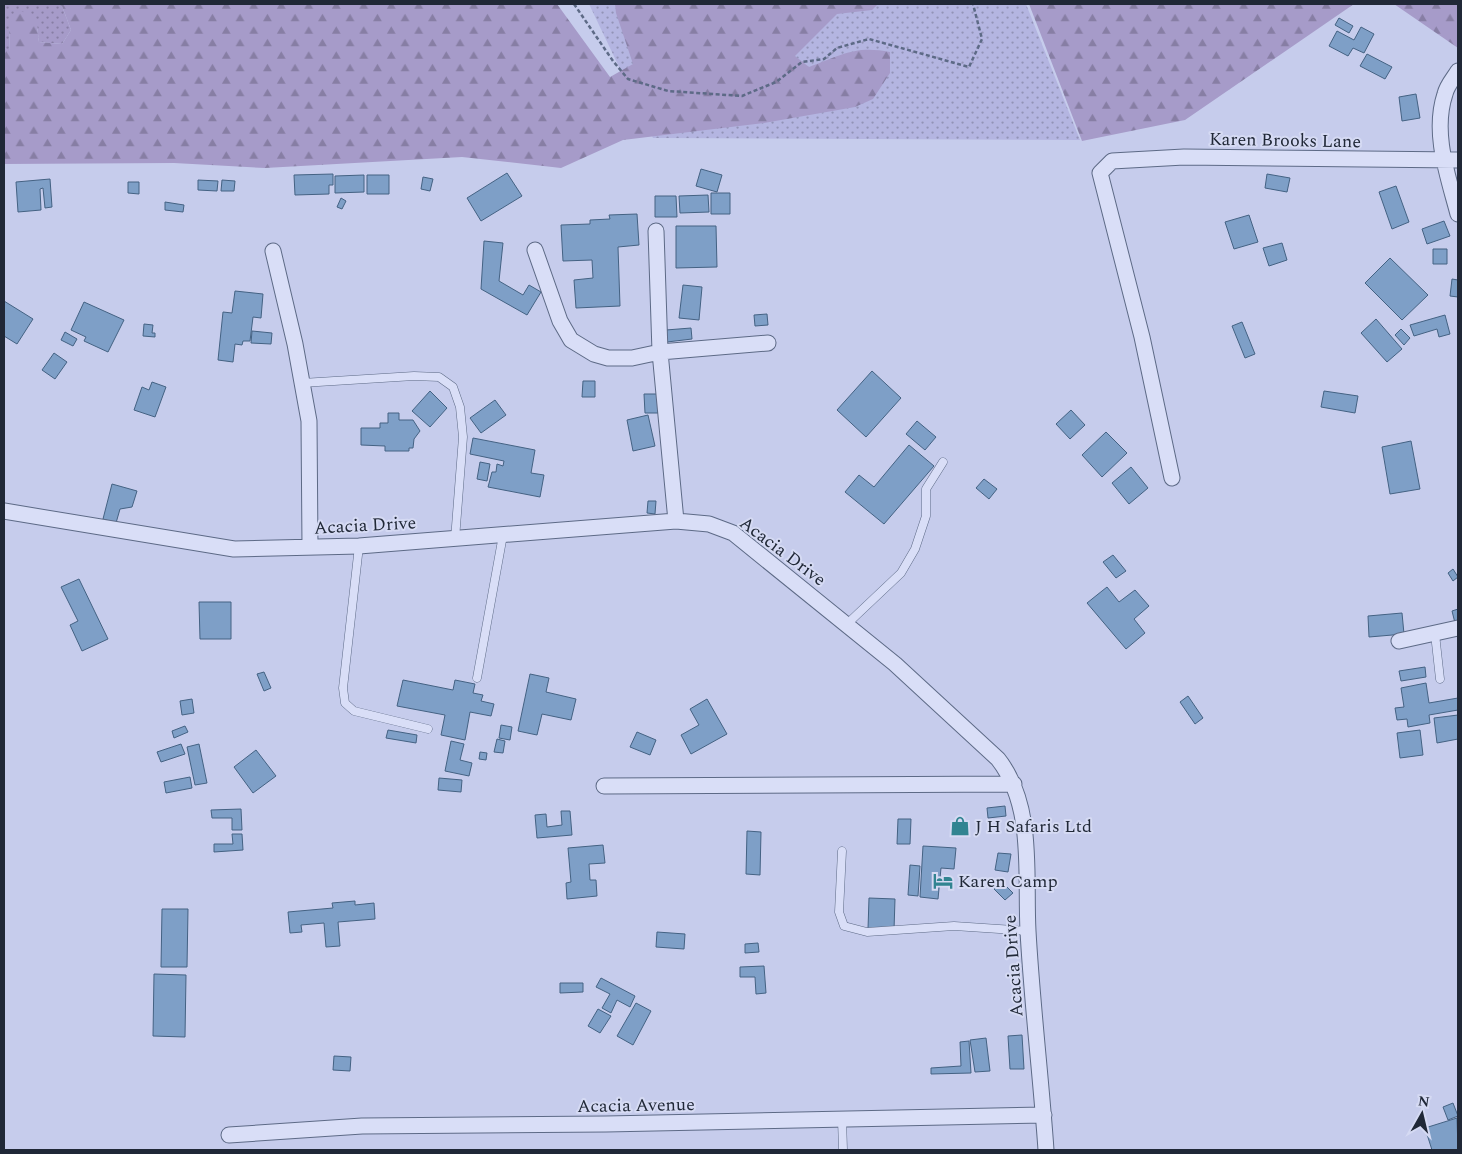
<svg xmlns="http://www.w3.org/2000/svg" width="1462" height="1154" viewBox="0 0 1462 1154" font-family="Spectral,serif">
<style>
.farmland{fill:url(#farmland-dots)}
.grass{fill:url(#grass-dots)}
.forest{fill:url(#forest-firs)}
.building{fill:#7e9fc7;stroke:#446283}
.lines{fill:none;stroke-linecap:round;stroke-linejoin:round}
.lane-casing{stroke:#5d6a86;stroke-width:9}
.street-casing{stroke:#5d6a86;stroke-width:17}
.path{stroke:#5d6a86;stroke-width:2.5;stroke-dasharray:4 2.5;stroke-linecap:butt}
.lane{stroke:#d9def7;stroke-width:8}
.street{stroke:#d9def7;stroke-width:15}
.labels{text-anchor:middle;stroke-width:4;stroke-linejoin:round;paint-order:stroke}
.street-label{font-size:18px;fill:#202837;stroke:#d5daf3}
.poi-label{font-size:18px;fill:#202837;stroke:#d5daf3;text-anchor:start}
</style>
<defs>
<pattern id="farmland-dots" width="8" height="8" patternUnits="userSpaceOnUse" patternTransform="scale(1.25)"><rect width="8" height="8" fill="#b4b5e1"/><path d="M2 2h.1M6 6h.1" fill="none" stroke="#9293b7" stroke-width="1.8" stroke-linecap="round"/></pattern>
<pattern id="grass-dots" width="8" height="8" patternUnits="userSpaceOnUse" patternTransform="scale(1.25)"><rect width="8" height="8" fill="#a69bc9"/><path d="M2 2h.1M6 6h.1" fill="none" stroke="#877ea4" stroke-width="1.8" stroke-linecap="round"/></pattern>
<pattern id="forest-firs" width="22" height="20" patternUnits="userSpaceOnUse" patternTransform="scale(1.25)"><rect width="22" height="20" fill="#a69bc9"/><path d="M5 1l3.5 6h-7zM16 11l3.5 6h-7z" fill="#877ea4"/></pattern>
</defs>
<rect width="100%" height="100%" fill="#c6ccec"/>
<path class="farmland" d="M589 4H1026L1080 140 653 138Z"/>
<path class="grass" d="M4 4H56L62 6 71 30 62 44 39 42 37 26 9 28 10 53 4 47Z"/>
<path class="forest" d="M56 4H557L610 77 633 64 616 13 615 4H878L872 10 837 14 795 56 809 67C841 55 856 45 890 52V73L873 99 855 107 764 123 623 140 561 168 462 157 265 168 174 163 4 164V47L10 52 9 28 15 10 32 14 37 26 39 42 62 44 71 30 62 6Z
M1029 4H1354L1185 120 1082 141Z
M1394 4H1458V48Z"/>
<path class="building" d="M1339 18 1353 26 1349 33 1335 25Z
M1361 27 1374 34 1364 53 1353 48 1348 56 1329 46 1337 31 1354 40Z
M1367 54 1392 67 1385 79 1360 66Z
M1416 94 1420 118 1402 121 1399 97Z
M701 169 722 175 717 192 696 186Z
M507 173 522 196 481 221 467 198Z
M333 174V185H329V194L295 195 294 175Z
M1267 174 1290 178 1287 192 1265 188Z
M364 175V192L335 193V176Z
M367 175H389V194H367Z
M423 177 433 179 430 191 421 189Z
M50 179 52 207 45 208 43 188 40 189 41 210 18 212 16 182Z
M198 180 218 181 217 191 198 190Z
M222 180 235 181 234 191H221Z
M128 182H139V194L128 193Z
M1396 186 1409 222 1392 229 1379 192Z
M711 193H730V214H711Z
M708 195 709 212 680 213 679 196Z
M655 196H676L677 217H655Z
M341 198 346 201 342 209 337 207Z
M165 202 184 205 183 212 165 210Z
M637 214 639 245 618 247 620 306 576 308 574 280 593 278 592 260 563 261 561 225 590 224V220L610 219 609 215Z
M1249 215 1258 242 1234 249 1225 222Z
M1444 221 1450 236 1427 244 1422 229Z
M676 226H716L717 267 676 268Z
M484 241 503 243 499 281 523 295 529 285 541 292 527 315 481 289Z
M1282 243 1287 260 1269 266 1263 248Z
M1433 249H1447V264H1433Z
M1390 258 1428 295 1402 320 1365 283Z
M1452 279 1458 280V297L1450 296Z
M683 285 702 287 699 320 679 318Z
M235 291 263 294 261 318 253 317 250 341H243L242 345 235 344 233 362 218 360 223 312 232 313Z
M4 301 33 319 17 344 4 336Z
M84 302 124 320 108 352 84 341 86 337 71 330Z
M767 314 768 325 755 326 754 315Z
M1445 315 1450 334 1439 337 1437 329 1414 336 1410 325Z
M1376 319 1402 349 1387 362 1361 333Z
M1242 322 1255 354 1245 358 1232 326Z
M144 324 153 325 152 333H155V337L143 336Z
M691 328 692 339 667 342 666 330Z
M1401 329 1410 338 1404 345 1395 335Z
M252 331 272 333 271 344 251 343Z
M65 332 77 339 73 346 61 340Z
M54 353 67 362 55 379 42 370Z
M872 371 901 398 866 437 837 410Z
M583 381H595V397H582Z
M152 382 166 387 155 417 134 410 142 387 149 390Z
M430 391 447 408 430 427 412 411Z
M1324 391 1358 396 1355 413 1321 407Z
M644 394H657L658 413H645Z
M495 400 506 415 481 433 470 418Z
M1071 410 1085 425 1070 439 1056 424Z
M388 413H399V420H413L420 431 414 439 413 448H409V451H385V446L361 445V428H380V423H388Z
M648 415 655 446 633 451 627 420Z
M917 421 936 437 925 450 906 434Z
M1106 432 1127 453 1102 477 1082 455Z
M473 438 535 450 531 473 544 475 540 497 488 487 492 472H496L497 464 503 466 504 461 470 454Z
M1411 441 1420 489 1390 494 1382 447Z
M909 445 934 466 884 524 845 492 859 475 874 487Z
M480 462 490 464 487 481 477 479Z
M1131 467 1148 488 1129 504 1112 483Z
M984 479 997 489 989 499 976 488Z
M112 484 137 491 132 507 120 509 116 523 103 519Z
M648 501H656L655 514 647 513Z
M1113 555 1126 571 1116 578 1103 562Z
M1453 569 1458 577 1453 581 1448 573Z
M79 579 108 639 82 651 70 625 78 621 61 587Z
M1107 587 1119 602 1135 590 1149 606 1134 619 1145 633 1126 649 1087 603Z
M199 602H231V639H200Z
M1458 609V622L1455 623 1452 611Z
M1402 613 1404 634 1369 637 1368 616Z
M1425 667 1426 677 1401 681 1399 671Z
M264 672 271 688 264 691 257 674Z
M530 674 549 678 546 692 576 699 571 720 542 714 537 735 518 731Z
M403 680 453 690 455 680 475 684 473 693 483 695 481 701 494 704 491 716 470 712 465 740 441 735 445 715 397 706Z
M1426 683 1429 703 1458 698V710L1429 715 1430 723 1408 727 1407 719 1397 720 1395 708 1404 707 1401 688Z
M1188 696 1203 718 1195 724 1180 702Z
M192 699 194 713 182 715 180 701Z
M707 699 727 734 691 754 681 735 699 725 690 709Z
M1458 715V739L1437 743 1434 718Z
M501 725 512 727 510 740 499 738Z
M185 726 188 732 174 738 172 731Z
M388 730 417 735 416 743 386 738Z
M1420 730 1423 755 1400 758 1397 733Z
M637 732 656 740 650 755 630 747Z
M497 739 505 741 503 753 494 752Z
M451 741 464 744 460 760 472 763 469 776 445 771Z
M181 744 185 754 161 762 157 752Z
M199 744 207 783 195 785 187 747Z
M256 750 276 776 253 793 234 767Z
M480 752 487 753 486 760 479 759Z
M190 777 192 788 166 793 164 782Z
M439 778 462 780 461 792 438 790Z
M1005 806 1006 816 988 818 987 808Z
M241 809 242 830H232V818H212L211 810Z
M561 811H570L572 835 537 838 535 815 546 814 547 827 562 825Z
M898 819H911L910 844H897Z
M747 831 761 832 760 875 746 874Z
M232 834H242L243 850 214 852V844H233Z
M603 845 605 863 589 864 590 880H596L597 896 567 899 566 883 571 882 568 848Z
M923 846 956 848 954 869 941 868 938 899 920 897Z
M998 853 1011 854 1008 872 995 870Z
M910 865 920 866 918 896 908 895Z
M1002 882 1013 893 1005 900 994 889Z
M869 898 895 899 894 930 868 929Z
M355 901V905L374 903 375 919 338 922 340 946 326 947 324 923 301 925 302 932 290 933 288 912 333 908 332 903Z
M162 909H188L187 967H161Z
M657 932 685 934 684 949 656 947Z
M758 943 759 952 745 953V944Z
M764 966 766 993 756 994 755 977H740V967Z
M154 974 186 975 185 1037 153 1036Z
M601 978 635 996 630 1007 617 1000 611 1013 602 1008 610 994 596 987Z
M560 983H583V992L560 993Z
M636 1003 651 1011 633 1045 617 1036Z
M598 1009 611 1016 600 1033 588 1026Z
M1022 1035 1024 1069H1010L1008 1036Z
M986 1038 990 1071 975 1072 970 1040Z
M969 1041 971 1073 931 1074V1068L961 1066 960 1042Z
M334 1056 351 1057 350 1071 333 1070Z
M1453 1103 1458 1116 1448 1120 1443 1107Z
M1457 1118 1458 1150H1432L1425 1128Z"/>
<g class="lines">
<defs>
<path id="lane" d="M302 383 414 376 439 377 453 387 460 407 463 437 455 539
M359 546 343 688 345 703 354 711 428 729
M846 625 901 573 915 549 926 516V489L943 462
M1435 634 1440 679
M477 678 503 535
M842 851 839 912 844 926 867 932 954 926 1028 931
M842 1119 843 1150"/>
<path id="street" d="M1458 71C1454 78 1447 85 1445 94 1432 133 1448 176 1458 214
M656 231 660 352 676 521
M535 250 560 321 571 340 594 354 608 358H632L660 352 768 343
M273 251 295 344 309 421 310 547
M1172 478 1142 337 1100 173 1112 161 1184 157 1458 160
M4 511 234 549 359 546 676 521 709 524 733 533 895 664 998 759C1035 806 1025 875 1028 931 1032 1004 1041 1077 1046 1150
M1399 641 1458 628
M604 786 1014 784
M229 1135 362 1126 606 1124 1044 1115"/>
</defs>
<use href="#lane" class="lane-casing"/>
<use href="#street" class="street-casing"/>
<path class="path" d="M574 4 613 61 628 79 668 91 742 96 776 82 802 62 824 59 837 48 869 39 969 67 982 39 973 4"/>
<use href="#lane" class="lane"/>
<use href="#street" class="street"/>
</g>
<defs>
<symbol id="shop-bare" viewBox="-9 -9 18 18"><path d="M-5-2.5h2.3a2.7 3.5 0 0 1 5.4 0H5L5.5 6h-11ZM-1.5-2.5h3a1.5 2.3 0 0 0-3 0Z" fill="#318491" stroke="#d5daf3" stroke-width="2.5" paint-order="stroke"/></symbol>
<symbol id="hotel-bare" viewBox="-9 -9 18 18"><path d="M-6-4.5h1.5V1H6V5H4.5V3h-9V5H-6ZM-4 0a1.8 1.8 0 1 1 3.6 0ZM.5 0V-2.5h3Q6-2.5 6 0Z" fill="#318491" stroke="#d5daf3" stroke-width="2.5" paint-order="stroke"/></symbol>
</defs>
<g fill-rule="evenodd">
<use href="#shop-bare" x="946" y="812" width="28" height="28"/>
<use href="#hotel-bare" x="929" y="867" width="28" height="28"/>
</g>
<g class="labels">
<g class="street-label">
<text transform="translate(1285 140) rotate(1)" y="6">Karen Brooks Lane</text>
<text transform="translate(365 525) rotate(-3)" y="6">Acacia Drive</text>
<text transform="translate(783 551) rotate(37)" y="6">Acacia Drive</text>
<text transform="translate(1013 966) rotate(-94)" y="6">Acacia Drive</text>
<text transform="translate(636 1105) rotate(-1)" y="6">Acacia Avenue</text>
</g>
<g class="poi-label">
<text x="975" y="832">J H Safaris Ltd</text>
<text x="958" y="887">Karen Camp</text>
</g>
</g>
<rect width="1462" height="1154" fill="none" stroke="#202837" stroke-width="10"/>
<g transform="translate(1422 1114) rotate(8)" stroke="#d5daf3" stroke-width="4" paint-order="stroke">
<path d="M0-4L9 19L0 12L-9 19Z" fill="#202837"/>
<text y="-8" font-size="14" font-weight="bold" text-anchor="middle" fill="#202837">N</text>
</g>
</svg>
